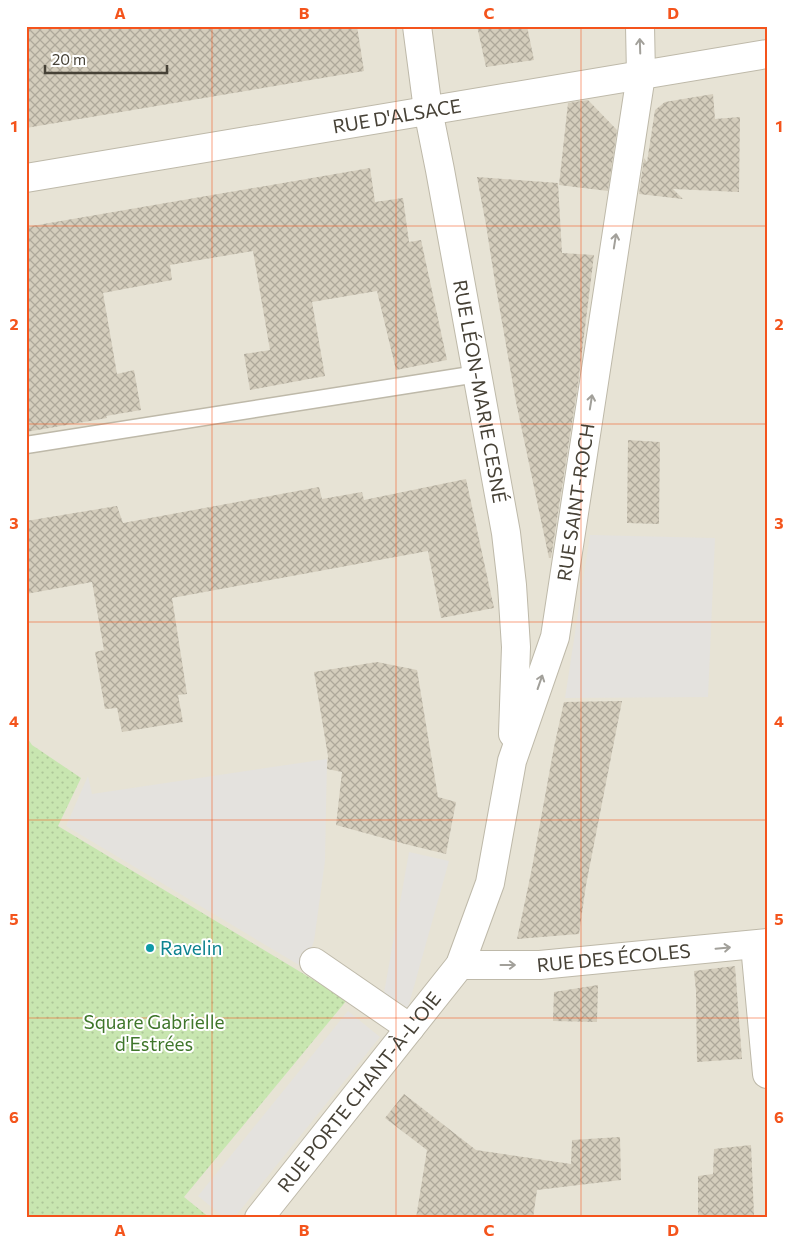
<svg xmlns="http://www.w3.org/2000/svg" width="793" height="1244" viewBox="0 0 793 1244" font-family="Commissioner,sans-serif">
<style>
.residential{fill:#e7e3d5}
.park{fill:url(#park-dots)}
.parking{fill:#e4e2de}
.building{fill:url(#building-cross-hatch)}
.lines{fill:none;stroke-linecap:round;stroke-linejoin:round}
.lane-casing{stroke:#beb9a9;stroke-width:19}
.street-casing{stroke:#beb9a9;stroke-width:30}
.lane{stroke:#fff;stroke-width:16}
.street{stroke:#fff;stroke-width:28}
.oneway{stroke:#a2a09a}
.grid{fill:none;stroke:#f4541c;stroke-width:1;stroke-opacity:0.55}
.culture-dot{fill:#0f9aa8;stroke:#fff;stroke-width:2}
.labels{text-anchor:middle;stroke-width:4;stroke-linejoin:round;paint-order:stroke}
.street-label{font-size:19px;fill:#464136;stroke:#fff}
.culture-label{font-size:19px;fill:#0d838f;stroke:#fff;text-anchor:start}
.park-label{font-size:19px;fill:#3f762b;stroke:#fff}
.neatline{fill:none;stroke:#f4541c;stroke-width:2}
.grid-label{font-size:16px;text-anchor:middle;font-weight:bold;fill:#f4541c}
</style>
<defs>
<pattern id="park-dots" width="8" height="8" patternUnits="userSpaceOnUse" patternTransform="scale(1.25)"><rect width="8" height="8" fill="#c8e6b0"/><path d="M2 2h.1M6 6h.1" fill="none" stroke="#adc698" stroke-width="1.8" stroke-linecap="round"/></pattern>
<pattern id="building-cross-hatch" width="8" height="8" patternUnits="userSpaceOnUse" patternTransform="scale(1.25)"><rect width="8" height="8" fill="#d4cdbc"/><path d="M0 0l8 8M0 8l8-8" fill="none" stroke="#aea89a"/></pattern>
</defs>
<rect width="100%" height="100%" fill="#f3f0e7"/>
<path class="residential" d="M26 26H767V1218H26Z"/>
<path class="park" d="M26 736 32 745 81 778 58 826 347 1000 184 1197 210 1218H26Z"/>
<path class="parking" d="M590 535 715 538 708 697 565 698Z
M327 759 325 861 314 941 304 968 66 826 88 776 92 794Z
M409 852 449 861 408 1008 384 993Z
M348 1011 380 1037 234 1218H225L198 1196Z"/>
<path class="building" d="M26 26H357L364 71 26 128Z
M477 26H527L534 60 486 67Z
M713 94 715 119 740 117 739 192 673 189 683 199 639 194 644 158 647 162 655 110 665 102Z
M588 100 617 130 608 191 559 185 568 103Z
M370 168 375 202 403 198 409 242 421 240 447 360 396 370 377 291 312 302 325 376 250 390 244 354 270 350 253 251 170 265 172 280 103 293 117 374 134 370 141 410 106 416 107 418 26 432V227Z
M477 177 558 183 562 253 594 255 578 384 551 558H549L516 402 495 282 486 225Z
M628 440 660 442 659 524 627 523Z
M466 479 494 608 441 618 428 551 172 598 187 694 178 695 183 722 122 732 117 708 105 709 95 652 104 650 92 582 26 594V521L117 506 123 523 319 487 322 499 362 492 364 500Z
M377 662 417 670 438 797 456 802 446 854 405 844 336 825 342 772 327 769 328 756 314 672Z
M622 701 586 885 579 934 517 939 531 873 554 747 564 702Z
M735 966 742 1059 697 1062 696 991 694 971Z
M598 985 597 1022 553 1021 554 992Z
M404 1094 476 1150 571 1164 572 1140 620 1137 621 1180 537 1190 533 1218H416L427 1150 385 1118Z
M751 1145 754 1215 698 1216V1176L713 1174 714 1149Z"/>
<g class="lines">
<defs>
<path id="lane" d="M26 445 477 374"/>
<g id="street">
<path id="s1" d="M417 26 428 110 440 170 506 533 512 585 516 647 513 734"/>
<path id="s2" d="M26 178 767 54"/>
<path d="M755 945 767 1074"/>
<path d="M314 962 410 1028"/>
<path id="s3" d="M460 965H540L767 943"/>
<path id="s4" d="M259 1218 460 965 490 883 512 761 555 637 641 75 640 26"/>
</g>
</defs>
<use href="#lane" class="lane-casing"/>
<use href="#street" class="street-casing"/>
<use href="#lane" class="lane"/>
<use href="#street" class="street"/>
</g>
<defs><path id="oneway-shaft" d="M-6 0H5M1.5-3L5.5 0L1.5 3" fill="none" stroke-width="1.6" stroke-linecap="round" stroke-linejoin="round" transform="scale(1.25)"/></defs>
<g class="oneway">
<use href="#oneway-shaft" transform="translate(640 46) rotate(-92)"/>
<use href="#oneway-shaft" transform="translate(615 241) rotate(-81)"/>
<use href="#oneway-shaft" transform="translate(591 402) rotate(-81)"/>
<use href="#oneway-shaft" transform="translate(540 682) rotate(-71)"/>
<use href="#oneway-shaft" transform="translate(723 948) rotate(-5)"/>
<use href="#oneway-shaft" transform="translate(508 965)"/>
</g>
<path class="grid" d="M212 26V1218M396 26V1218M581 26V1218M26 226H767M26 424H767M26 622H767M26 820H767M26 1018H767"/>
<circle class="culture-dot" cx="150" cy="948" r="5"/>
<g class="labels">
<g class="street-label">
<text dy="7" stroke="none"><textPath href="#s2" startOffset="376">RUE D'ALSACE</textPath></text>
<text dy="7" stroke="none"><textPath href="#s1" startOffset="371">RUE LÉON-MARIE CESNÉ</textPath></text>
<text dy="7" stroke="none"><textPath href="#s4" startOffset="802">RUE SAINT-ROCH</textPath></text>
<text dy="7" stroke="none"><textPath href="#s3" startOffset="154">RUE DES ÉCOLES</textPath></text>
<text dy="7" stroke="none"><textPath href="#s4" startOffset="161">RUE PORTE CHANT-À-L'OIE</textPath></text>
</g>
<g class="culture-label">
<text x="160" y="955">Ravelin</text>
</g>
<g class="park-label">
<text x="154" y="1029">Square Gabrielle<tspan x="154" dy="22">d'Estrées</tspan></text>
</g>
</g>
<rect width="793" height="1244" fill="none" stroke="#ffffff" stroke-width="55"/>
<path d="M45 65v8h122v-8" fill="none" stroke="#464136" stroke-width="2.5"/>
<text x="52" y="65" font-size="15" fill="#464136" stroke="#ffffff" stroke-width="4" paint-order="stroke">20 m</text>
<rect x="28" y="28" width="738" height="1188" class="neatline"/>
<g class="grid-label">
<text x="120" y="19">A</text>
<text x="304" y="19">B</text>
<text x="489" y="19">C</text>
<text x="673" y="19">D</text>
<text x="14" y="132">1</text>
<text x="779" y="132">1</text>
<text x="14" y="330">2</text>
<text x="779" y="330">2</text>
<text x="14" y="529">3</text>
<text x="779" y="529">3</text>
<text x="14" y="727">4</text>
<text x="779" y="727">4</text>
<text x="14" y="925">5</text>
<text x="779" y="925">5</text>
<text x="14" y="1123">6</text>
<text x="779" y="1123">6</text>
<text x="120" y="1236">A</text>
<text x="304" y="1236">B</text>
<text x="489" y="1236">C</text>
<text x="673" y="1236">D</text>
</g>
</svg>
